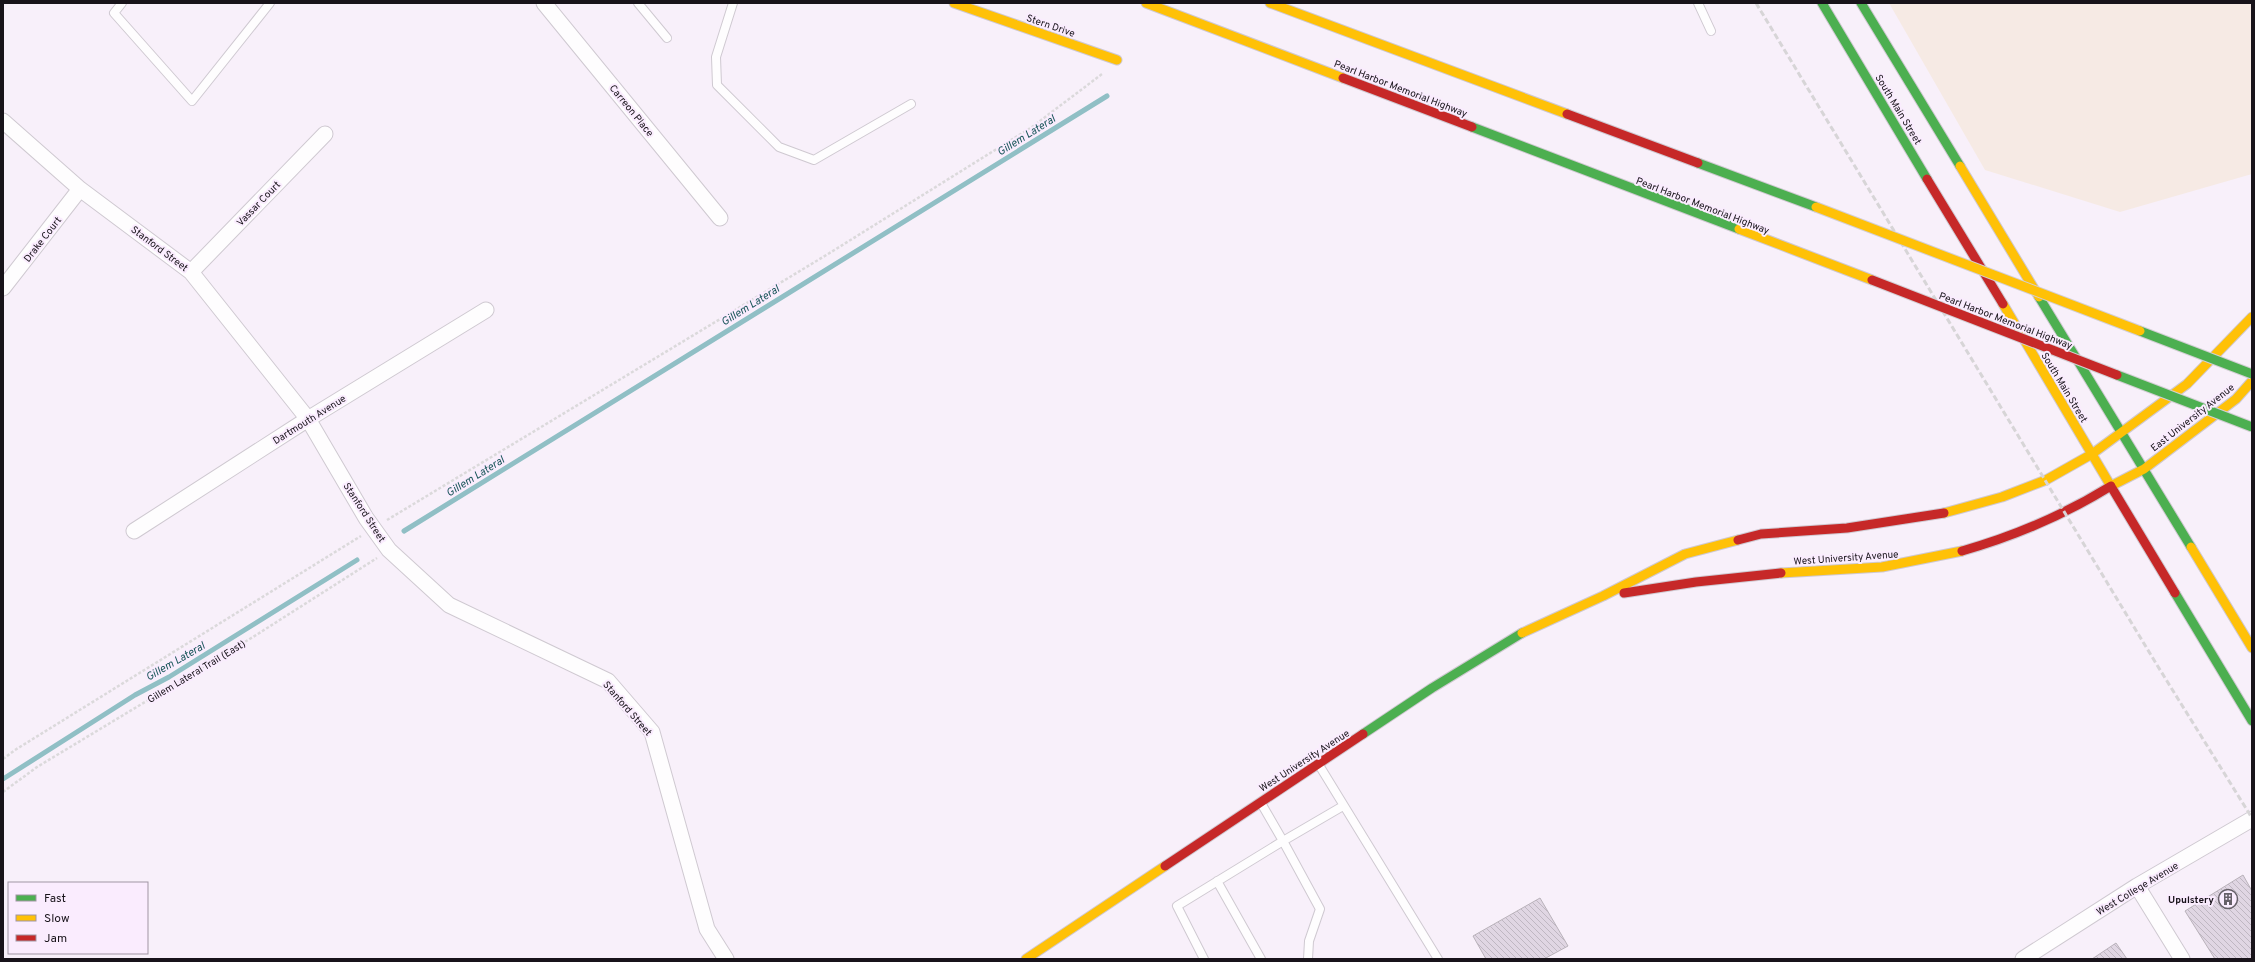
<svg xmlns="http://www.w3.org/2000/svg" width="2255" height="962" viewBox="0 0 2255 962" font-family="Overpass,sans-serif">
<style>
.commercial{fill:#f6eae4}
.lines{fill:none;stroke-linecap:round;stroke-linejoin:round}
.stream{stroke:#90bfc5;stroke-width:5}
.building{fill:url(#building-back-hatch);stroke:#b9b2ba}
.lane-casing{stroke:#cfc9d1;stroke-width:10}
.street-casing{stroke:#cfc9d1;stroke-width:17}
.fast-casing{stroke:#cfc9d1;stroke-width:11}
.slow-casing{stroke:#cfc9d1;stroke-width:11}
.jam-casing{stroke:#cfc9d1;stroke-width:11}
.path{stroke:#dbd9db;stroke-width:2.5;stroke-dasharray:3 2;stroke-linecap:butt}
.lane{stroke:#fefdfe;stroke-width:8}
.street{stroke:#fefdfe;stroke-width:15}
.fast{stroke:#4caf50;stroke-width:9}
.slow{stroke:#ffc107;stroke-width:9}
.jam{stroke:#c62828;stroke-width:9}
.rail{stroke:#d7d5d7;stroke-width:3;stroke-dasharray:6 3;stroke-linecap:butt}
.fast-bridge-casing{stroke:#d3cfd4;stroke-width:11;stroke-linecap:butt}
.slow-bridge-casing{stroke:#d3cfd4;stroke-width:11;stroke-linecap:butt}
.jam-bridge-casing{stroke:#d3cfd4;stroke-width:11;stroke-linecap:butt}
.fast-bridge{stroke:#4caf50;stroke-width:9}
.slow-bridge{stroke:#ffc107;stroke-width:9}
.jam-bridge{stroke:#c62828;stroke-width:9}
.labels{text-anchor:middle;stroke-width:4;stroke-linejoin:round;paint-order:stroke}
.street-label{font-size:10px;fill:#18131a;stroke:#faecfe}
.poi-label{font-size:10px;font-weight:bold;fill:#18131a;stroke:#faecfe;text-anchor:end}
.water-label{font-size:11px;font-style:italic;fill:#155356;stroke:#faecfe}
</style>
<defs>
<pattern id="building-back-hatch" width="6" height="6" patternUnits="userSpaceOnUse"><rect width="6" height="6" fill="#e0d6e3"/><path d="M-1 5l2 2M0 0l6 6M5-1l2 2" fill="none" stroke="#bfb7c2"/></pattern>
</defs>
<rect width="100%" height="100%" fill="#f8f0fa"/>
<path class="commercial" d="M1889 3H2252V174L2120 212 1985 170Z"/>
<g class="lines">
<path class="stream" d="M404 531 1107 96
M3 779 135 695 169 677 357 560"/>
</g>
<path class="building" d="M2243 875 2252 891V959H2215L2185 911Z
M1540 898 1568 946 1544 959H1486L1473 936Z
M2116 943 2127 959H2092Z"/>
<g class="lines">
<defs>
<path id="lane" d="M122 3 114 13 192 101 270 3
M638 3 667 38
M733 3 716 57 717 85 779 147 814 160 911 104
M1698 3 1711 31
M1319 765 1438 959
M1217 881 1261 959
M1204 959 1177 906 1283 841 1261 803
M1308 959 1309 941 1320 909 1283 841 1343 806"/>
<path id="street" d="M544 3 720 218
M3 121 80 189 191 272 308 419 366 518 389 550 449 605 608 681 652 732 707 929 726 959
M191 272 325 134
M3 288 80 189
M134 531 308 419 486 310
M2137 886 2182 959
M2023 959 2137 886 2252 819"/>
<path id="fast" d="M1822 3 1927 179
M1861 3 1960 166
M1472 127 1739 229
M1698 163 1816 207
M2039 297 2191 547
M2175 593 2252 721
M1363 734 1432 688 1522 633"/>
<path id="slow" d="M954 3 1117 60
M1146 3 1343 78
M1270 3 1567 114
M1960 166 2039 297
M1739 229 1872 280
M2003 304 2112 488
M2092 454 2187 384 2252 317
M2111 486 2144 469 2236 399 2252 381
M1944 513 2002 497 2046 480 2092 454
M2191 547 2252 648
M1781 573 1882 567 1962 551
M1522 633 1603 596 1685 554 1738 540
M1026 959 1165 866"/>
<path id="jam" d="M1343 78 1472 127
M1567 114 1698 163
M1927 179 2003 304
M2112 488 2175 593
M1738 540 1761 534 1847 528 1944 513
M1962 551C2015 536 2064 515 2111 486
M1624 593 1696 582 1781 573
M1165 866 1363 734"/>
</defs>
<use href="#lane" class="lane-casing"/>
<use href="#street" class="street-casing"/>
<use href="#fast" class="fast-casing"/>
<use href="#slow" class="slow-casing"/>
<use href="#jam" class="jam-casing"/>
<path class="path" d="M387 520 828 254 1032 127 1102 74
M3 759 15 750 361 536
M3 792 37 767 253 637 377 558"/>
<use href="#lane" class="lane"/>
<use href="#street" class="street"/>
<use href="#fast" class="fast"/>
<use href="#slow" class="slow"/>
<use href="#jam" class="jam"/>
<path class="rail" d="M1756 3 2157 665 2252 818"/>
<defs>
<path id="fast-bridge" d="M2140 331 2252 374
M2117 375 2252 427"/>
<path id="slow-bridge" d="M1816 207 2140 331"/>
<path id="jam-bridge" d="M1872 280 2117 375"/>
</defs>
<use href="#fast-bridge" class="fast-bridge-casing"/>
<use href="#slow-bridge" class="slow-bridge-casing"/>
<use href="#jam-bridge" class="jam-bridge-casing"/>
<use href="#fast-bridge" class="fast-bridge"/>
<use href="#slow-bridge" class="slow-bridge"/>
<use href="#jam-bridge" class="jam-bridge"/>
</g>
<defs>
<symbol id="building-ring" viewBox="-11 -11 22 22"><circle r="9.5" fill="#faecfe" stroke="#666068" stroke-width="1.5"/><path d="M-4-6H4V6H1V3H-1V6H-4ZM-2.5-4.3h1.7v1.8h-1.7ZM.8-4.3h1.7v1.8H.8ZM-2.5-1h1.7V.8h-1.7ZM.8-1h1.7V.8H.8Z" fill="#666068"/></symbol>
</defs>
<g fill-rule="evenodd">
<use href="#building-ring" x="2217" y="888" width="22" height="22"/>
</g>
<g class="labels">
<g class="street-label">
<text transform="translate(1051 25) rotate(19)" y="4">Stern Drive</text>
<text transform="translate(1401 88) rotate(21)" y="4">Pearl Harbor Memorial Highway</text>
<text transform="translate(1899 109) rotate(59)" y="4">South Main Street</text>
<text transform="translate(632 110) rotate(51)" y="4">Carreon Place</text>
<text transform="translate(258 203) rotate(-46)" y="4">Vassar Court</text>
<text transform="translate(1703 205) rotate(21)" y="4">Pearl Harbor Memorial Highway</text>
<text transform="translate(42 239) rotate(-52)" y="4">Drake Court</text>
<text transform="translate(160 248) rotate(37)" y="4">Stanford Street</text>
<text transform="translate(2006 320) rotate(21)" y="4">Pearl Harbor Memorial Highway</text>
<text transform="translate(2065 387) rotate(59)" y="4">South Main Street</text>
<text transform="translate(2192 417) rotate(-38)" y="4">East University Avenue</text>
<text transform="translate(309 419) rotate(-32)" y="4">Dartmouth Avenue</text>
<text transform="translate(365 512) rotate(57)" y="4">Stanford Street</text>
<text transform="translate(1846 557) rotate(-4)" y="4">West University Avenue</text>
<text transform="translate(196 671) rotate(-31)" y="4">Gillem Lateral Trail (East)</text>
<text transform="translate(628 708) rotate(49)" y="4">Stanford Street</text>
<text transform="translate(1304 760) rotate(-33)" y="4">West University Avenue</text>
<text transform="translate(2137 888) rotate(-31)" y="4">West College Avenue</text>
</g>
<g class="poi-label">
<text x="2214" y="903">Upulstery</text>
</g>
<g class="water-label">
<text transform="translate(1026 135) rotate(-32)" y="4">Gillem Lateral</text>
<text transform="translate(750 305) rotate(-32)" y="4">Gillem Lateral</text>
<text transform="translate(475 476) rotate(-32)" y="4">Gillem Lateral</text>
<text transform="translate(175 661) rotate(-30)" y="4">Gillem Lateral</text>
</g>
</g>
<rect width="2255" height="962" fill="none" stroke="#18131a" stroke-width="8"/>
<rect x="8" y="882" width="140" height="72" fill="#faecfe" stroke="#a095a3"/>
<rect x="16" y="895" width="20" height="6" fill="#4caf50" stroke="#a095a3"/>
<text x="44" y="902" font-size="12" fill="#18131a">Fast</text>
<rect x="16" y="915" width="20" height="6" fill="#ffc107" stroke="#a095a3"/>
<text x="44" y="922" font-size="12" fill="#18131a">Slow</text>
<rect x="16" y="935" width="20" height="6" fill="#c62828" stroke="#a095a3"/>
<text x="44" y="942" font-size="12" fill="#18131a">Jam</text>
</svg>
